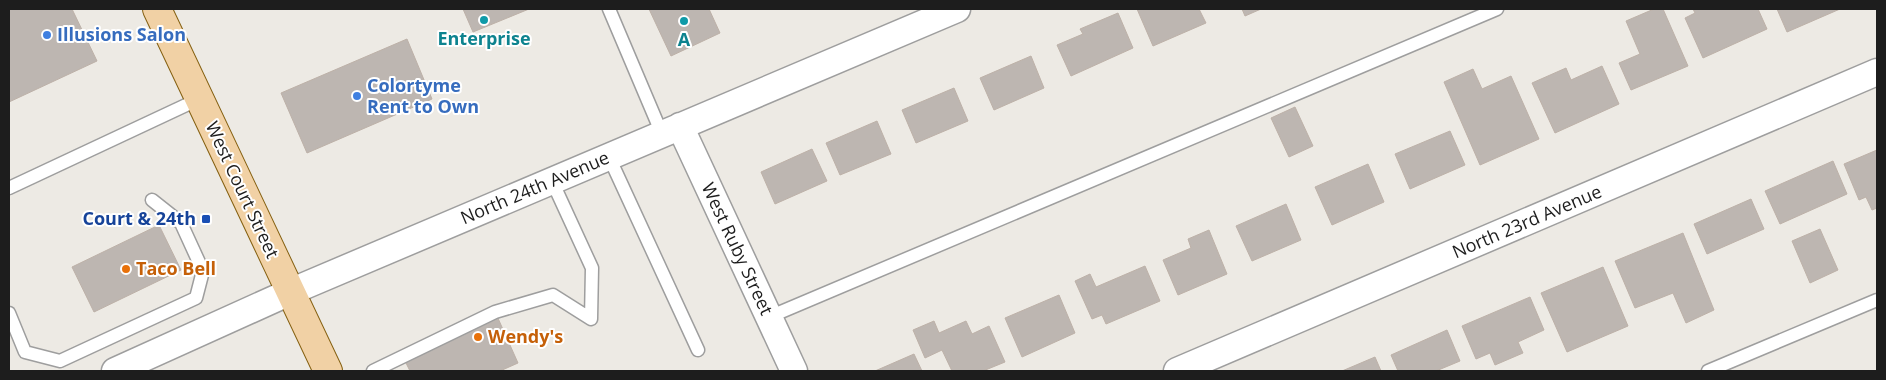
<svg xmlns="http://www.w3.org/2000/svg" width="1886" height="380" viewBox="0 0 1886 380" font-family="'Open Sans',sans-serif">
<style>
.building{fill:#bdb6b1;stroke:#bdb1a8}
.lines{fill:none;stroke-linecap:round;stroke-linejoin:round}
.service-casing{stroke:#9e9e9e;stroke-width:15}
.minor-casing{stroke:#9e9e9e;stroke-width:29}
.primary-casing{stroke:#856011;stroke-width:30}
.service{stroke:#fff;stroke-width:12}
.minor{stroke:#fff;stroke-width:26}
.primary{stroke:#f1d1a5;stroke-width:28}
.culture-dot{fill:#0f9aa8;stroke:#fff;stroke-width:2}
.shop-dot{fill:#3f7fe0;stroke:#fff;stroke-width:2}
.transit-dot{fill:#1a4fb4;stroke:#fff;stroke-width:2}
.food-dot{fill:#e8710a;stroke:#fff;stroke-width:2}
.labels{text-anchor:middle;stroke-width:4;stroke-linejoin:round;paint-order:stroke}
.shop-label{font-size:18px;font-weight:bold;fill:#366cbe;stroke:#fff;text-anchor:start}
.culture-label{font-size:18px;font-weight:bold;fill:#0d838f;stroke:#fff}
.street-label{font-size:18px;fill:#1d1d1d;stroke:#fff}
.transit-label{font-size:18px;font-weight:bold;fill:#164399;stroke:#fff;text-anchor:end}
.food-label{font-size:18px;font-weight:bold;fill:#c56008;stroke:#fff;text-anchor:start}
</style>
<rect width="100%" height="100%" fill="#edeae4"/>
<path class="building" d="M9 9H72L97 61 9 102Z
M463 9H529L473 32Z
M649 9H709L720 33 671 56Z
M1137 9H1199L1206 23 1153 46Z
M1242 9H1261L1245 16Z
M1654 9H1663L1688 66 1631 90 1619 63 1640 54 1626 21Z
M1693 9H1758L1767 29 1703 58 1685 18 1695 13Z
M1777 9H1840L1787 32Z
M1118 13 1133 48 1071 76 1057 45 1083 34 1080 29Z
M407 39 432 99 307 153 281 93Z
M1031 56 1044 88 994 110 980 78Z
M1602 66 1619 104 1555 133 1532 83 1566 68 1571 80Z
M1473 69 1482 89 1511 76 1539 139 1480 165 1444 82Z
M954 88 968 121 916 143 902 110Z
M1295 107 1313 146 1289 157 1271 118Z
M877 121 891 154 840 175 826 143Z
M1450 131 1465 165 1410 189 1395 154Z
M812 149 827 181 775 204 761 172Z
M1877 150V208L1872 210 1866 197 1859 200 1844 164Z
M1833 161 1847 194 1780 224 1765 191Z
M1368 164 1384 202 1332 225 1315 187Z
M1751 199 1764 229 1707 254 1694 224Z
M1286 204 1301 240 1252 261 1236 226Z
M159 225 181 270 94 312 72 267Z
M1820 229 1838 270 1810 283 1792 241Z
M1209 230 1227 274 1178 295 1163 260 1191 248 1188 239Z
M1683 233 1714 310 1686 323 1673 293 1635 308 1615 261Z
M1145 266 1160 301 1106 324 1102 315 1092 319 1075 281 1090 274 1096 287Z
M1603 267 1628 326 1567 352 1541 293Z
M1059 295 1075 333 1022 357 1005 318Z
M1530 297 1544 330 1518 342 1523 353 1495 365 1490 353 1476 359 1462 326Z
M497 316 518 363 500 371H410L404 359Z
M934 321 939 333 966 321 972 334 989 326 1005 362 983 371H952L942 350 925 358 913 330Z
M1447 330 1460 361 1436 371H1398L1391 355Z
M914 354 922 371H875Z
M1375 357 1381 371H1342Z"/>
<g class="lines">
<defs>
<path id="service" d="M609 9 662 134
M609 157 698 350
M9 188 199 99
M9 313 25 352 60 361 196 298 203 271 181 223 152 200
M769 317 1497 9
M373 371 495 312 553 295 591 319 592 268 552 181
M1708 371 1877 300"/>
<path id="minor" d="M680 126 794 371
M115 371 290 292 957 9
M1177 371 1877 72"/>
<path id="primary" d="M157 9 328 371"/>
</defs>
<use href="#service" class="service-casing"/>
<use href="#minor" class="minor-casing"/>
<use href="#primary" class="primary-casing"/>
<use href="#service" class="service"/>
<use href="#minor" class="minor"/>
<use href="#primary" class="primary"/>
</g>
<g class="culture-dot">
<circle cx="484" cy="20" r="5"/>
<circle cx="684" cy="21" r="5"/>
</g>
<g class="shop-dot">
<circle cx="47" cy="35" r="5"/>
<circle cx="357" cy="96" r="5"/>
</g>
<rect class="transit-dot" x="201" y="214" width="10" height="10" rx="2.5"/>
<g class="food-dot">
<circle cx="126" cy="269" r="5"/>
<circle cx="478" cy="337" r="5"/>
</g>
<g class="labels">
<g class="shop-label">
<text x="57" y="41">Illusions Salon</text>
<text x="367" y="92">Colortyme<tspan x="367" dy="21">Rent to Own</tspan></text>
</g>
<g class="culture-label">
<text x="484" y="45">Enterprise</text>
<text x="684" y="46">A</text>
</g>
<g class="street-label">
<text transform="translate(535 188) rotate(-23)" y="6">North 24th Avenue</text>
<text transform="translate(242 190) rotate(65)" y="6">West Court Street</text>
<text transform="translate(1527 222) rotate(-23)" y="6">North 23rd Avenue</text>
<text transform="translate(737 249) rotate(65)" y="6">West Ruby Street</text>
</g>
<g class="transit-label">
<text x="196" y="225">Court &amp; 24th</text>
</g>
<g class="food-label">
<text x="136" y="275">Taco Bell</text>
<text x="488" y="343">Wendy's</text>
</g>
</g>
<rect width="1886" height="380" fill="none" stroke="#1d1d1d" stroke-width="20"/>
</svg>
